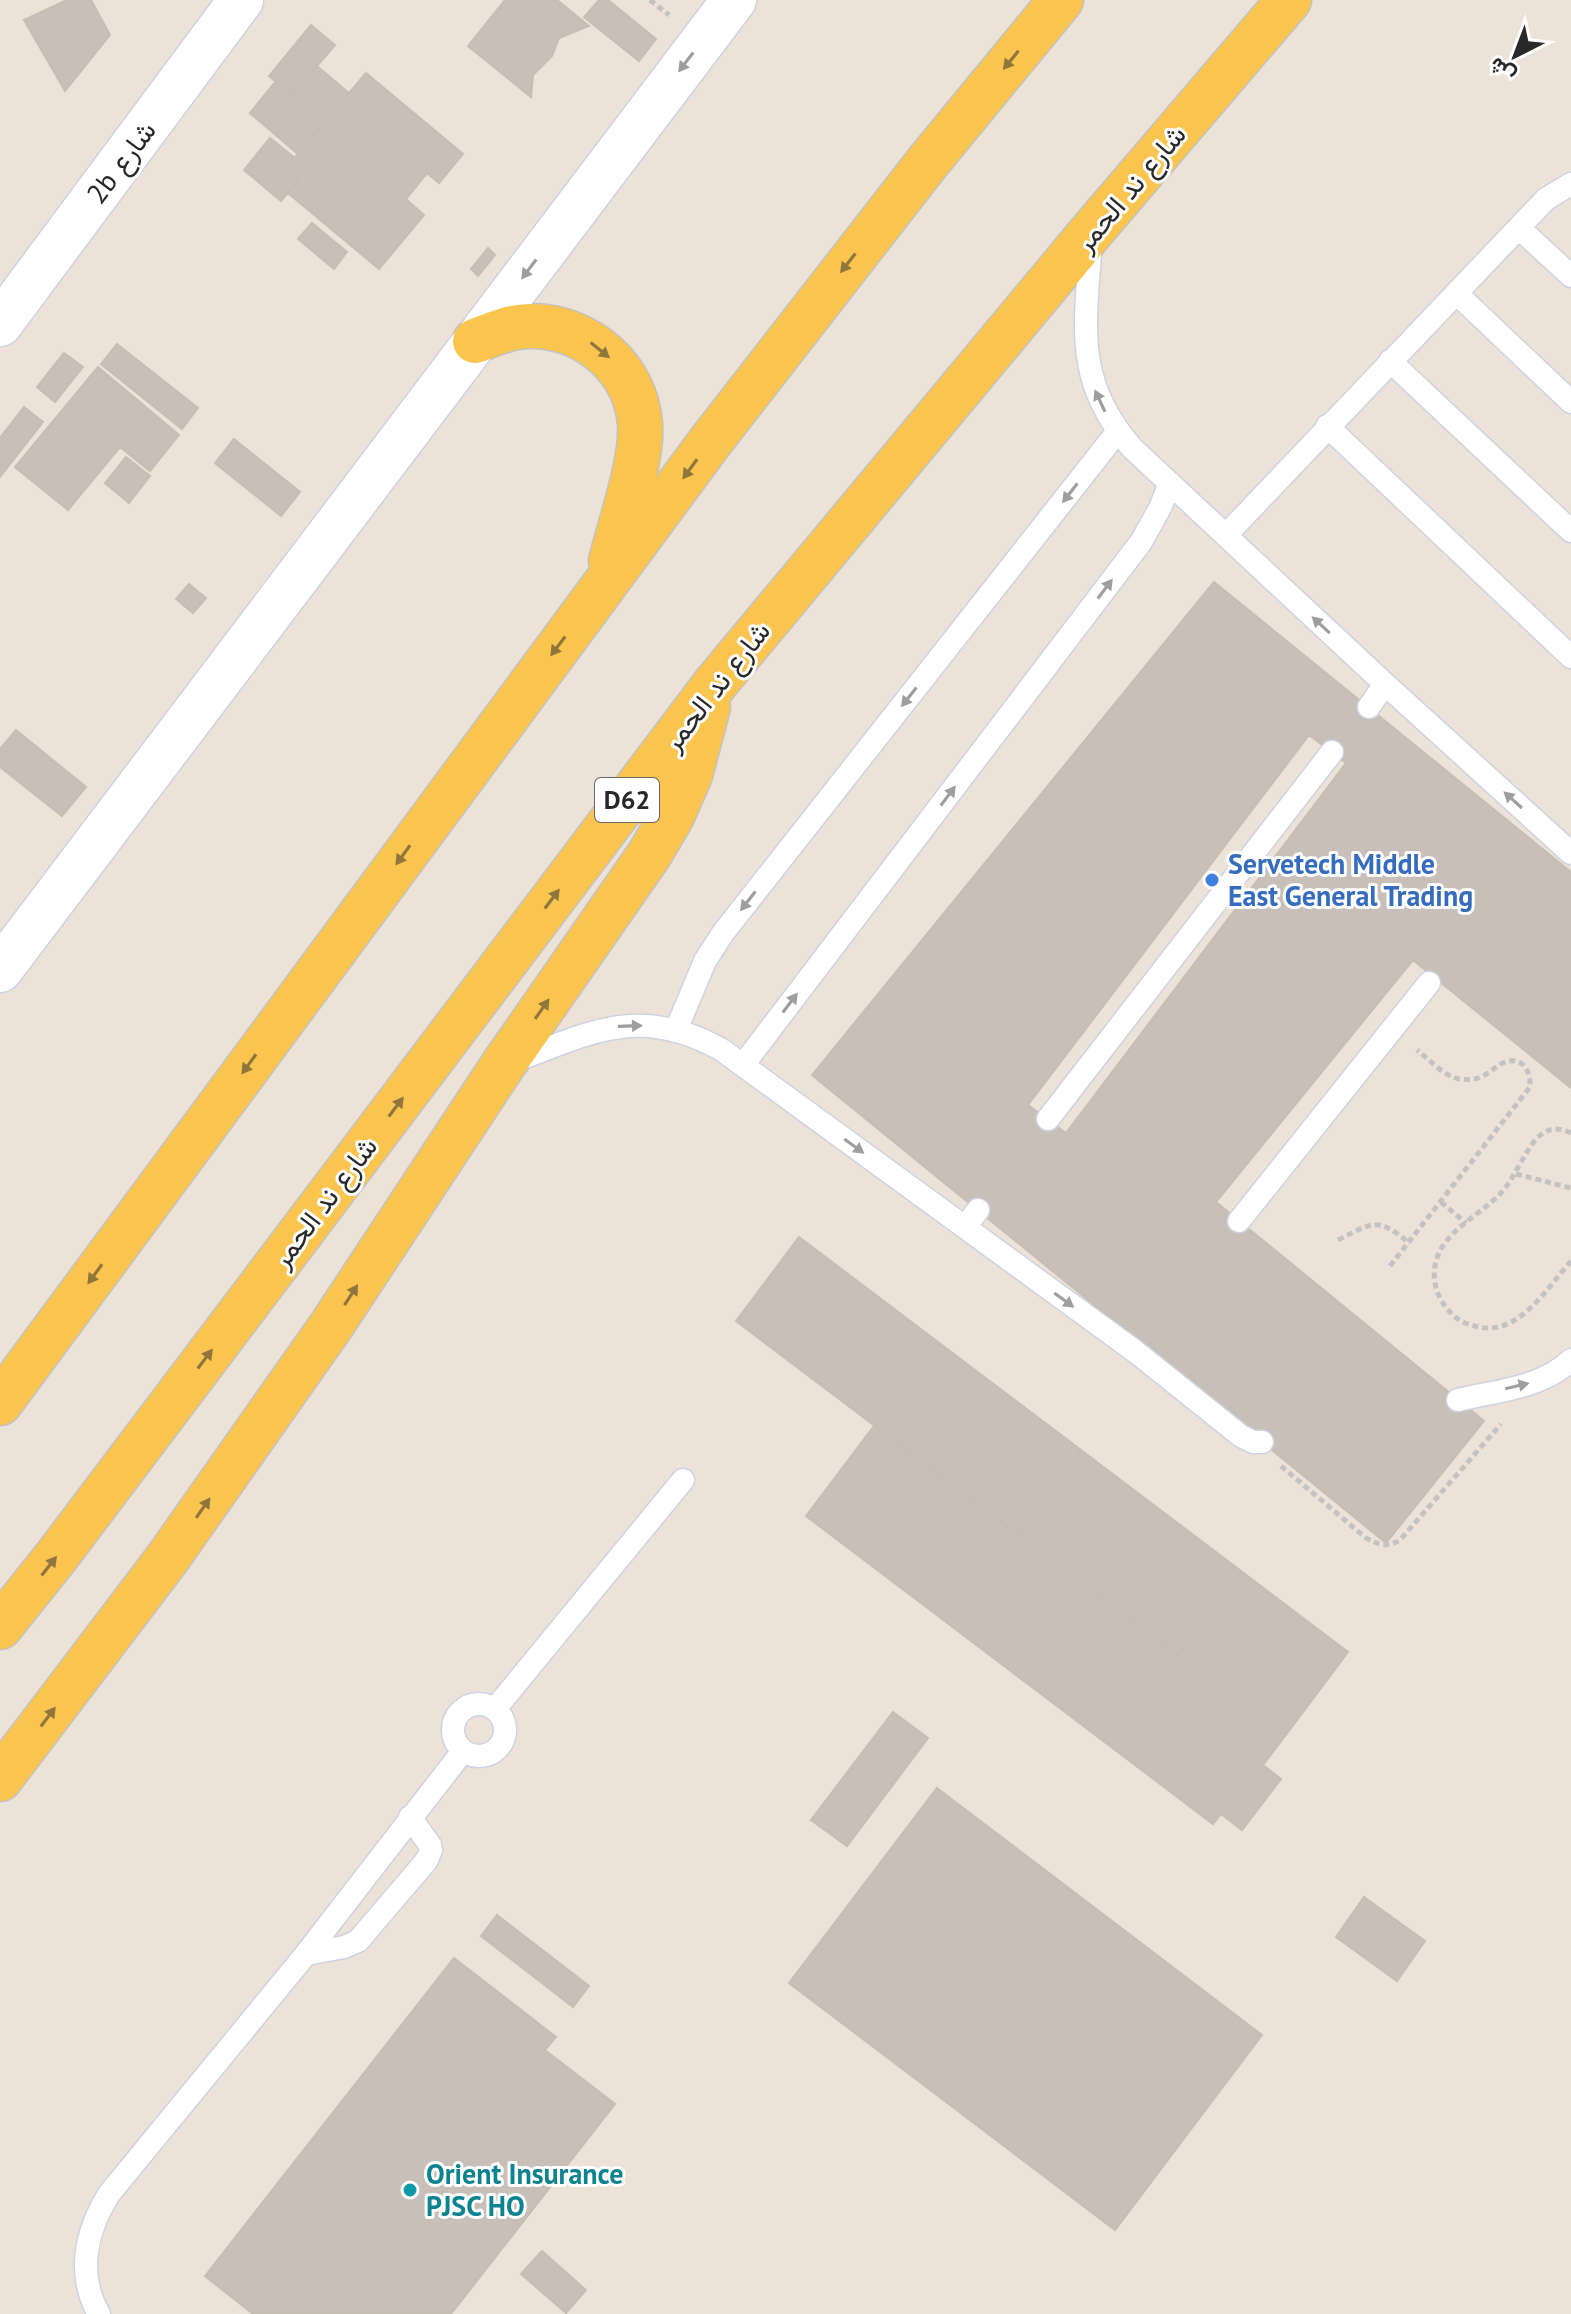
<svg xmlns="http://www.w3.org/2000/svg" width="1571" height="2314" viewBox="0 0 1571 2314" font-family="'PT Sans',Vazirmatn,sans-serif">
<style>
.building{fill:#c7bfb8;stroke:#c7beb2;stroke-width:2;fill-rule:evenodd}
.lines{fill:none;stroke-linecap:round;stroke-linejoin:round}
.lane-casing{stroke:#cdd3e2;stroke-width:25}
.street-casing{stroke:#cdd3e2;stroke-width:47}
.primary-casing{stroke:#c3c3c3;stroke-width:47}
.path{stroke:#c3c3c3;stroke-width:5;stroke-dasharray:6 4;stroke-linecap:butt}
.lane{stroke:#fff;stroke-width:22}
.street{stroke:#fff;stroke-width:44}
.primary{stroke:#fac54f;stroke-width:44}
.oneway{fill:#91763c}
.oneway2{fill:#9e9e9e}
.shop-dot{fill:#3f7fe0;stroke:#fff;stroke-width:3}
.culture-dot{fill:#0f9aa8;stroke:#fff;stroke-width:3}
.labels{text-anchor:middle;stroke-width:6;stroke-linejoin:round;paint-order:stroke}
.shield{fill:#fff;stroke:#686868;stroke-width:2}
.shield-label{font-size:26px;font-weight:bold;fill:#282828}
.street-label{font-size:28px;fill:#282828;stroke:#fff}
.shop-label{font-size:28px;font-weight:bold;fill:#366cbe;stroke:#fff;text-anchor:start}
.culture-label{font-size:28px;font-weight:bold;fill:#0d838f;stroke:#fff;text-anchor:start}
</style>
<rect width="100%" height="100%" fill="#ece2d8"/>
<path class="building" d="M67 0H91L110 35 65 91 24 20Z
M505 0H557L589 26 559 38 552 56 533 75 531 97 468 46Z
M599 0H608L656 39 639 61 584 17Z
M311 25 335 45 292 95 269 76Z
M317 66 349 93 298 154 250 113 276 81 292 95Z
M366 73 463 154 439 183 427 173 406 199 424 215 379 269 288 193 299 179 286 168Z
M270 138 295 158 286 168 299 179 281 201 244 170Z
M312 223 347 252 334 269 298 239Z
M488 248 495 255 478 276 471 269Z
M117 344 198 408 182 429 101 364Z
M64 353 83 367 55 402 37 387Z
M98 367 179 435 150 471 120 447 68 510 15 467Z
M24 407 43 422 0 477V438Z
M234 439 300 492 281 516 215 463Z
M126 457 150 476 129 503 105 483Z
M1214 582 1571 872V1088L1413 960 1216 1202 1484 1421 1386 1543 812 1075ZM1309 735 1346 763 1066 1133 1028 1105Z
M189 584 206 598 193 613 176 599Z
M16 730 86 787 62 816 0 767V749Z
M799 1237 1081 1450 1018 1534 736 1321Z
M874 1426 1285 1736 1263 1765 1281 1779 1242 1830 1221 1814 1213 1824 806 1516Z
M1081 1450 1241 1571 1178 1655 1018 1534Z
M1241 1571 1348 1652 1285 1736 1178 1655Z
M893 1712 928 1738 847 1846 811 1820Z
M937 1788 1262 2035 1115 2230 789 1983Z
M1364 1897 1425 1941 1397 1981 1336 1937Z
M497 1915 589 1986 573 2007 481 1936Z
M454 1958 556 2037 545 2050 615 2104 451 2314H253L205 2276Z
M542 2251 586 2290 566 2313 521 2274Z"/>
<g class="lines">
<defs>
<path id="lane" d="M1519 228 1571 276
M1091 239C1086 323 1072 379 1132 448L1385 684 1571 853
M1456 293 1571 402
M1390 361 1571 531
M1327 426 1571 657
M1226 535 1546 199 1571 184
M1369 707 1385 684
M676 1030 705 961 723 933 1118 431
M512 1062C592 1032 640 1004 722 1050L1136 1352 1241 1436 1253 1442H1262
M743 1065 1141 542 1160 508 1170 483
M1048 1119 1332 752
M1239 1221 1429 983
M965 1227 978 1210
M1458 1400C1496 1391 1542 1388 1571 1360
M453 1730a26 26 0 1 1 52 0a26 26 0 1 1-52 0Z
M495 1709 683 1480
M306 1954 344 1947 358 1941 427 1860 431 1850 430 1845 410 1817
M99 2314C76 2274 86 2231 109 2194L306 1954 463 1751"/>
<path id="street" d="M0 324 241 0
M0 970 734 0"/>
<path id="primary" d="M475 341C493 334 513 325 533 326 588 327 636 369 640 424 643 459 620 525 611 561
M0 1403 710 442 927 163 1061 0
M0 1627 56 1557 715 684 1091 232 1289 0
M0 1779 167 1559 331 1326 503 1065 649 855 672 816 690 775 708 707"/>
</defs>
<use href="#lane" class="lane-casing"/>
<use href="#street" class="street-casing"/>
<use href="#primary" class="primary-casing"/>
<path class="path" d="M650 0 669 15
M1571 1133C1561 1128 1551 1127 1542 1134 1527 1144 1515 1179 1500 1194 1479 1216 1440 1233 1435 1266 1432 1282 1438 1299 1449 1311 1456 1319 1465 1324 1475 1326 1517 1339 1547 1288 1571 1261
M1516 1174 1571 1188
M1441 1202 1466 1223
M1338 1240C1372 1223 1377 1216 1408 1242
M1390 1266 1530 1087C1531 1072 1523 1056 1505 1062 1497 1065 1491 1072 1483 1076 1476 1080 1467 1080 1459 1079 1442 1075 1430 1060 1417 1050
M1281 1466 1366 1538C1380 1545 1386 1548 1400 1540L1501 1424"/>
<use href="#lane" class="lane"/>
<use href="#street" class="street"/>
<use href="#primary" class="primary"/>
</g>
<defs><path id="oneway-solid" d="M-6-.8H1V-3.2L6.5 0L1 3.2V.8H-6Z" transform="scale(2)"/></defs>
<g class="oneway">
<use href="#oneway-solid" transform="translate(1011 60) rotate(129)"/>
<use href="#oneway-solid" transform="translate(848 263) rotate(128)"/>
<use href="#oneway-solid" transform="translate(600 350) rotate(39)"/>
<use href="#oneway-solid" transform="translate(690 469) rotate(126)"/>
<use href="#oneway-solid" transform="translate(558 646) rotate(127)"/>
<use href="#oneway-solid" transform="translate(403 855) rotate(126)"/>
<use href="#oneway-solid" transform="translate(552 899) rotate(-53)"/>
<use href="#oneway-solid" transform="translate(542 1009) rotate(-55)"/>
<use href="#oneway-solid" transform="translate(249 1064) rotate(126)"/>
<use href="#oneway-solid" transform="translate(396 1107) rotate(-53)"/>
<use href="#oneway-solid" transform="translate(95 1274) rotate(126)"/>
<use href="#oneway-solid" transform="translate(351 1295) rotate(-57)"/>
<use href="#oneway-solid" transform="translate(205 1359) rotate(-53)"/>
<use href="#oneway-solid" transform="translate(203 1508) rotate(-55)"/>
<use href="#oneway-solid" transform="translate(49 1566) rotate(-52)"/>
<use href="#oneway-solid" transform="translate(48 1717) rotate(-53)"/>
</g>
<g class="oneway2">
<use href="#oneway-solid" transform="translate(686 62) rotate(127)"/>
<use href="#oneway-solid" transform="translate(529 269) rotate(127)"/>
<use href="#oneway-solid" transform="translate(1100 401) rotate(-115)"/>
<use href="#oneway-solid" transform="translate(1070 493) rotate(128)"/>
<use href="#oneway-solid" transform="translate(1105 589) rotate(-53)"/>
<use href="#oneway-solid" transform="translate(1321 625) rotate(-137)"/>
<use href="#oneway-solid" transform="translate(909 697) rotate(128)"/>
<use href="#oneway-solid" transform="translate(948 796) rotate(-53)"/>
<use href="#oneway-solid" transform="translate(1513 800) rotate(-138)"/>
<use href="#oneway-solid" transform="translate(748 901) rotate(128)"/>
<use href="#oneway-solid" transform="translate(790 1003) rotate(-53)"/>
<use href="#oneway-solid" transform="translate(630 1026) rotate(-2)"/>
<use href="#oneway-solid" transform="translate(854 1146) rotate(36)"/>
<use href="#oneway-solid" transform="translate(1064 1300) rotate(36)"/>
<use href="#oneway-solid" transform="translate(1517 1386) rotate(-13)"/>
</g>
<circle class="shop-dot" cx="1212" cy="880" r="8"/>
<circle class="culture-dot" cx="410" cy="2190" r="8"/>
<g class="labels">
<rect class="shield" x="595" y="778" width="64" height="44" rx="6"/>
<g class="shield-label">
<text x="627" y="809">D62</text>
</g>
<g class="street-label">
<text transform="translate(121 162) rotate(-53)" y="10">2b شارع</text>
<text transform="translate(1130 188) rotate(-50)" y="10">شارع ند الحمر</text>
<text transform="translate(716 686) rotate(-52)" y="10">شارع ند الحمر</text>
<text transform="translate(324 1202) rotate(-53)" y="10">شارع ند الحمر</text>
</g>
<g class="shop-label">
<text x="1228" y="874">Servetech Middle<tspan x="1228" dy="32">East General Trading</tspan></text>
</g>
<g class="culture-label">
<text x="426" y="2184">Orient Insurance<tspan x="426" dy="32">PJSC HO</tspan></text>
</g>
</g>
<g transform="translate(1515 56) rotate(222)" stroke="#ffffff" stroke-width="6" paint-order="stroke">
<path d="M0-6L14 30L0 20L-14 30Z" fill="#282828"/>
<text y="-12" font-size="22" font-weight="bold" text-anchor="middle" fill="#282828">ش</text>
</g>
</svg>
